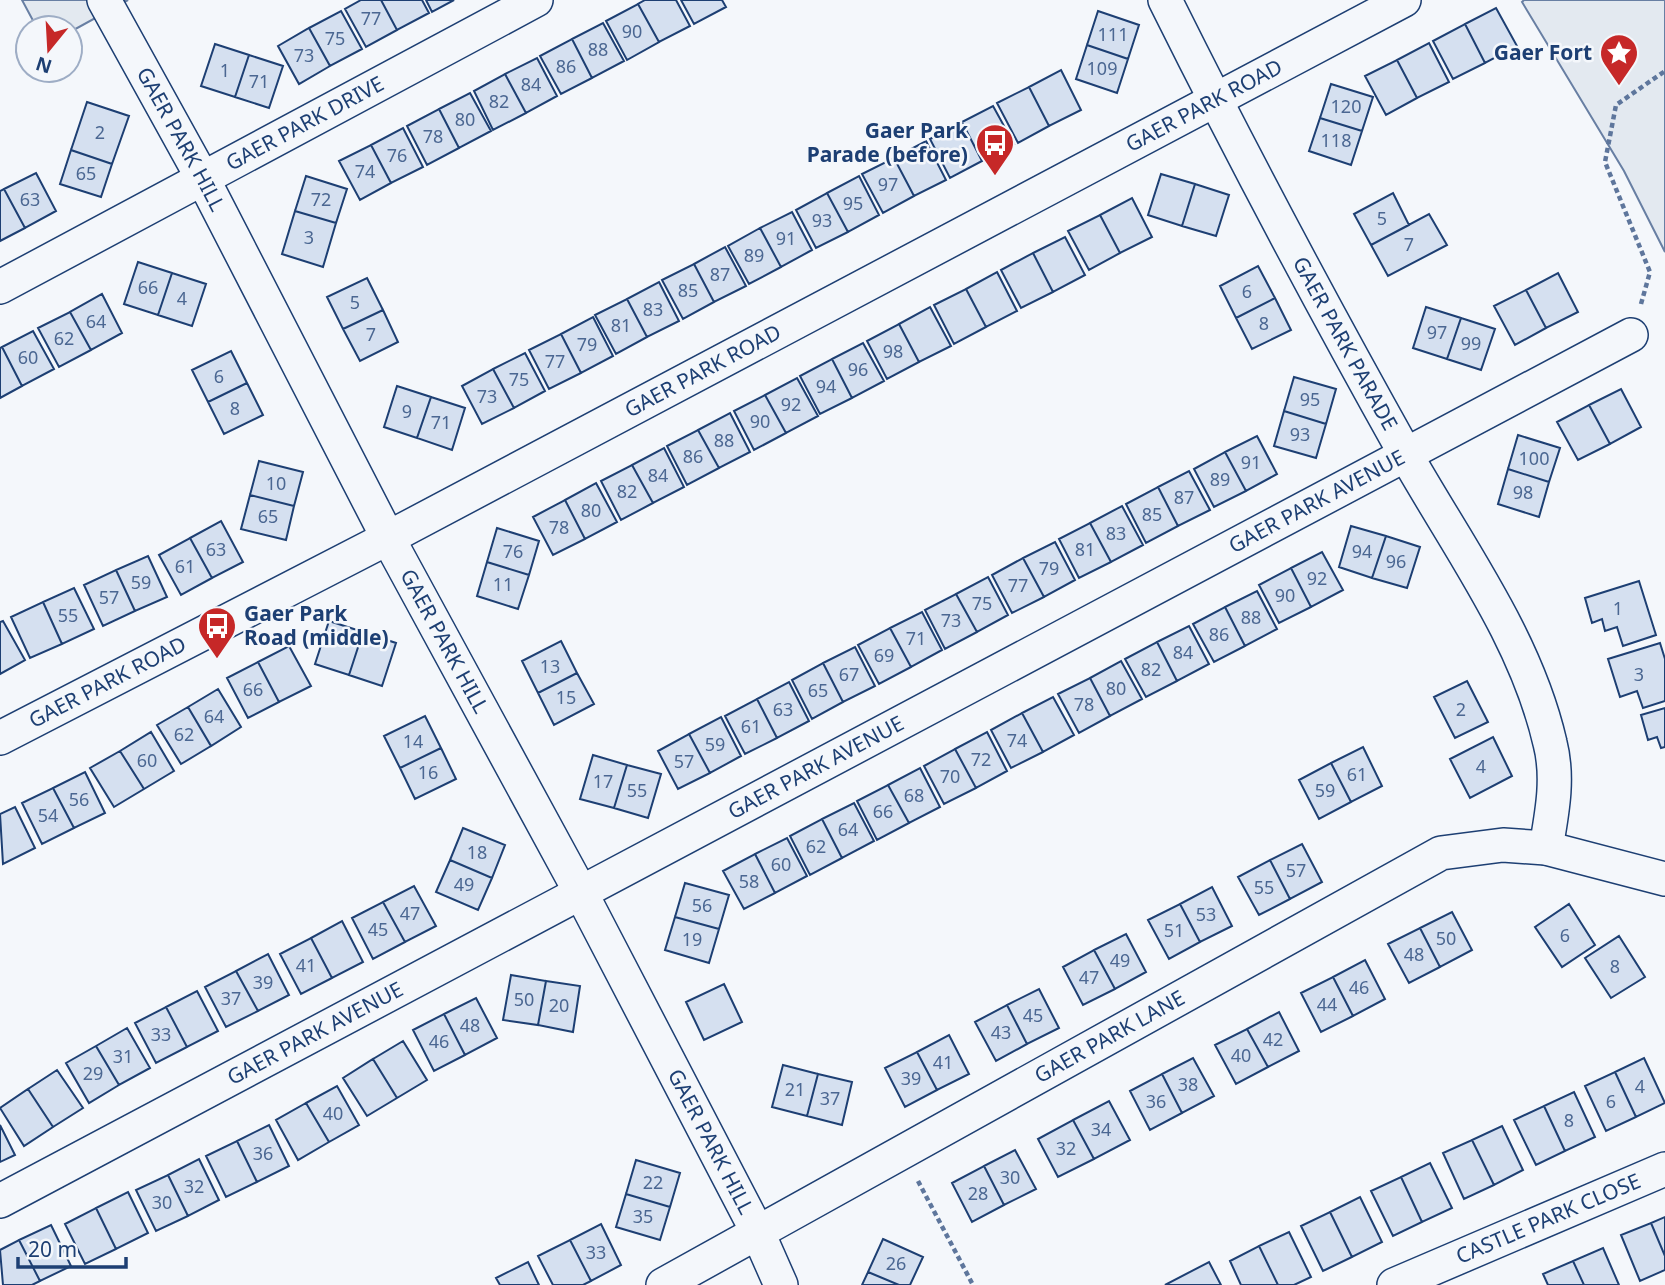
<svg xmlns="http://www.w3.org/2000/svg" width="1665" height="1285" viewBox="0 0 1665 1285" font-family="'Noto Sans',sans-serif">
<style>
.green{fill:#e3e9f0;stroke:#687fa3;stroke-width:2}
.building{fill:#d5e0f0;stroke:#1d3f73;stroke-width:2}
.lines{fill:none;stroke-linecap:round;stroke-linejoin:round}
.street-casing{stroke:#1d3f73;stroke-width:36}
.path{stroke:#5e769c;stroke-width:4.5;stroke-dasharray:5 3.5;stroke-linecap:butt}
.street{stroke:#f4f7fb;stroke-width:33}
.labels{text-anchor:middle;stroke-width:5;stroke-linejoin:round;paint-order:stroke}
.number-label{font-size:18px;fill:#4b6792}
.poi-label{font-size:21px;font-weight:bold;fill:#1d3f73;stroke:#f4f7fb;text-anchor:end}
.street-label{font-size:21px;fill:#1d3f73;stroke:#f4f7fb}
</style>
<rect width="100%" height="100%" fill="#f4f7fb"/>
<path class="green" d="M22 0H128L70 32V28H37Z
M1524 0H1665V252L1624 171 1522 2Z"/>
<path class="building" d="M361 0H381L397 30 366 47 345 9Z
M381 0H422L429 13 397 30Z
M426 0H454L432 12Z
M645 0H676L690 26 659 42 638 4Z
M681 0H722L726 7 694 24Z
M638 4 659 42 627 60 606 21Z
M1496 8 1517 46 1485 63 1465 24Z
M341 11 362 49 330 66 309 28Z
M1098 11 1139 25 1128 59 1087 45Z
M603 23 624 61 592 78 572 39Z
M1465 24 1485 63 1453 79 1433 41Z
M309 28 330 66 299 84 278 46Z
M572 39 592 78 561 94 540 56Z
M1429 43 1449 82 1417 98 1397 60Z
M215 44 249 55 235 97 201 86Z
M1087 45 1128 59 1117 93 1076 79Z
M249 55 283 66 269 108 235 97Z
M537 58 557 96 526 113 505 74Z
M1397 60 1417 98 1386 115 1365 76Z
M1061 70 1081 110 1049 126 1029 87Z
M505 74 526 113 493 130 474 91Z
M1331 84 1373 97 1362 131 1320 118Z
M1029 87 1049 126 1018 143 997 103Z
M470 93 491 131 459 148 439 109Z
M87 102 129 116 112 164 71 150Z
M993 106 1014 144 982 161 962 122Z
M439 109 459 148 427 165 407 126Z
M1320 118 1362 131 1351 165 1309 151Z
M962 122 982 161 950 178 930 139Z
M403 128 423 167 391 183 371 145Z
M926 141 946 180 914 196 894 158Z
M371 145 391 183 360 200 339 161Z
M71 150 112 164 101 197 60 184Z
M894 158 914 196 883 213 862 174Z
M36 173 56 211 25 228 4 189Z
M1161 174 1195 184 1182 226 1148 215Z
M306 176 347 189 336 223 295 211Z
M859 176 879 215 848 232 827 193Z
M1195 184 1229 195 1216 236 1182 226Z
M4 189 25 228 0 241V191Z
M827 193 848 232 816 248 796 210Z
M1393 193 1409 225 1371 245 1354 214Z
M1132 198 1152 237 1120 253 1100 215Z
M295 211 336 223 323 267 282 254Z
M792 212 812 250 781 267 760 228Z
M1429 214 1447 245 1388 276 1371 245Z
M1100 215 1120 253 1089 270 1068 231Z
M760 228 781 267 749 284 728 246Z
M1065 237 1085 275 1053 292 1033 253Z
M725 247 746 286 714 302 694 264Z
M1033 253 1053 292 1021 308 1001 270Z
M138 262 172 273 158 315 124 304Z
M694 264 714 302 683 319 662 280Z
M1258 266 1275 298 1236 318 1220 286Z
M997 272 1017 311 986 327 966 289Z
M172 273 206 284 192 326 158 315Z
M1558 273 1578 312 1546 328 1526 290Z
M367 278 383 310 343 329 327 297Z
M659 282 679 321 647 337 627 299Z
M966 289 986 327 954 344 934 305Z
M1526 290 1546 328 1515 345 1494 306Z
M102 294 122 333 91 350 70 312Z
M1275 298 1291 330 1252 349 1236 318Z
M627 299 647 337 616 354 595 315Z
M930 307 951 346 919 362 899 324Z
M1426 307 1461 318 1447 359 1413 348Z
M383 310 398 342 360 361 343 329Z
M70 312 91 350 59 367 38 328Z
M593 317 613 356 581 373 561 334Z
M1461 318 1495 329 1481 370 1447 359Z
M899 324 919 362 887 379 867 341Z
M33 331 54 369 22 386 2 347Z
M561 334 581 373 549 389 529 350Z
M863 343 884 381 852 398 832 359Z
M2 347 22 386 0 398V348Z
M231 351 247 383 208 402 192 370Z
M525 353 545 391 514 408 493 369Z
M832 359 852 398 820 414 800 376Z
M493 369 514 408 482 424 462 386Z
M1294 377 1336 389 1326 424 1284 411Z
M797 378 818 416 786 433 765 395Z
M247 383 263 415 224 434 208 402Z
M397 386 431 397 417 438 384 427Z
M1621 389 1641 427 1610 444 1589 405Z
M765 395 786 433 754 450 734 411Z
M431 397 465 408 452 450 417 438Z
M1589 405 1610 444 1578 460 1557 422Z
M1284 411 1326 424 1316 458 1274 446Z
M730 413 750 452 719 468 698 430Z
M698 430 719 468 687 485 667 446Z
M1518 435 1560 448 1549 482 1508 469Z
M1257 436 1277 474 1246 491 1225 452Z
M664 448 684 487 653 503 632 465Z
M1225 452 1246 491 1214 507 1194 469Z
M259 461 303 472 294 506 250 495Z
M632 465 653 503 621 520 601 481Z
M1508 469 1549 482 1539 517 1498 504Z
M1189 471 1210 510 1178 526 1158 487Z
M596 483 617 522 585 539 565 500Z
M1158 487 1178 526 1146 543 1126 504Z
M250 495 294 506 286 540 241 529Z
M565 500 585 539 553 555 533 517Z
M1122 506 1143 545 1111 562 1090 523Z
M221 521 243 562 212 578 190 538Z
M1090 523 1111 562 1079 578 1059 539Z
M1351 526 1386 536 1372 578 1339 567Z
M497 528 539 541 529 575 487 562Z
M1386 536 1420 547 1407 588 1372 578Z
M190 538 212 578 181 595 159 555Z
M1055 542 1075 580 1044 597 1023 558Z
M1322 552 1343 590 1311 607 1291 568Z
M148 556 167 597 135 611 116 570Z
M1023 558 1044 597 1012 613 992 575Z
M487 562 529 575 518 609 477 596Z
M1291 568 1311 607 1279 623 1259 585Z
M116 570 135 611 103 626 84 585Z
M988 577 1008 615 977 632 956 594Z
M1639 581 1656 635 1623 646 1617 627 1605 631 1602 619 1592 623 1585 598Z
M74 588 94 629 62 644 43 602Z
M1257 591 1277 629 1245 646 1225 607Z
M956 594 977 632 945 649 925 610Z
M43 602 62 644 30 658 11 617Z
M1225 607 1245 646 1214 662 1193 624Z
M922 612 942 650 911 667 890 628Z
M3 621 25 660 0 674V622Z
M329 621 363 632 349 675 315 664Z
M1189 626 1209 664 1177 681 1157 642Z
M890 628 911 667 879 684 858 645Z
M363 632 396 643 382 686 349 675Z
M561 641 577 673 538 693 522 661Z
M1157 642 1177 681 1146 697 1125 659Z
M1660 643 1665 659V701L1643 708 1637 691 1620 697 1608 659Z
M289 646 311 686 279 702 258 662Z
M855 647 875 686 843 702 823 663Z
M1121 661 1142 699 1110 716 1090 678Z
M258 662 279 702 248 718 227 678Z
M823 663 843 702 812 719 792 680Z
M577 673 594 704 554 725 538 693Z
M1090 678 1110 716 1079 733 1058 694Z
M1467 681 1488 722 1455 738 1434 697Z
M789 682 809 721 777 738 757 699Z
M218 689 241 727 211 746 188 707Z
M1053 697 1074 735 1043 752 1022 713Z
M757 699 777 738 745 754 725 716Z
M188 707 211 746 181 764 157 725Z
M1665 708V747L1661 748 1657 737 1648 740 1641 715Z
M1022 713 1043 752 1011 768 991 730Z
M425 716 441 748 400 768 384 736Z
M721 717 741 756 710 773 689 734Z
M151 732 174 771 144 789 120 751Z
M987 732 1007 771 976 788 955 749Z
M689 734 710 773 678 789 658 751Z
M1493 737 1512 776 1470 798 1450 759Z
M1363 747 1382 786 1351 802 1331 763Z
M441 748 456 779 415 799 400 768Z
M955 749 976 788 944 804 924 766Z
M120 751 144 789 114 807 90 768Z
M593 755 627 765 614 808 580 799Z
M1331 763 1351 802 1319 819 1299 780Z
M627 765 661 774 648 818 614 808Z
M920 768 940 807 909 823 888 785Z
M85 772 105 813 74 828 53 788Z
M888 785 909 823 877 840 857 801Z
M53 788 74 828 42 844 22 803Z
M854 803 874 841 842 858 822 819Z
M15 807 35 848 3 864 0 814Z
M822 819 842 858 810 875 790 836Z
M463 828 505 845 492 878 450 860Z
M787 838 807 876 775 893 755 854Z
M1302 844 1322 882 1290 899 1270 860Z
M755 854 775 893 744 909 723 871Z
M450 860 492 878 478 910 436 892Z
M1270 860 1290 899 1259 915 1238 877Z
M685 883 729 895 719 929 675 917Z
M414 886 436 926 405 942 383 902Z
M1212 887 1232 926 1200 942 1180 904Z
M383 902 405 942 373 959 352 918Z
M1180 904 1200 942 1169 959 1148 920Z
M1569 904 1595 945 1562 967 1535 927Z
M1452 912 1472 950 1440 967 1420 928Z
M675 917 719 929 709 963 665 950Z
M342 921 363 962 332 978 311 938Z
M1420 928 1440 967 1409 983 1388 944Z
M1126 934 1146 972 1115 989 1094 950Z
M1619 936 1645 977 1611 998 1585 958Z
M311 938 332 978 301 994 280 954Z
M1094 950 1115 989 1083 1005 1063 967Z
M268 954 289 995 258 1011 236 971Z
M1365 960 1385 999 1353 1016 1333 977Z
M236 971 258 1011 226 1027 205 987Z
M511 975 546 981 538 1025 503 1020Z
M1333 977 1353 1016 1321 1032 1301 993Z
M546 981 580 986 573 1032 538 1025Z
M724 984 742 1022 704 1040 686 1002Z
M1039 989 1059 1028 1027 1044 1007 1005Z
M197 991 218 1031 187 1047 166 1007Z
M476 998 497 1038 465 1055 444 1014Z
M1007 1005 1027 1044 996 1061 975 1022Z
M166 1007 187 1047 156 1063 135 1023Z
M1279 1012 1299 1051 1268 1067 1247 1029Z
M444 1014 465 1055 434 1071 413 1030Z
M127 1028 150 1068 119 1085 96 1046Z
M1247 1029 1268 1067 1236 1084 1215 1045Z
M949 1035 969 1074 937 1090 917 1052Z
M403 1041 427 1080 397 1098 373 1059Z
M96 1046 119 1085 89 1103 66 1063Z
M917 1052 937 1090 905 1107 885 1068Z
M1193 1058 1214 1096 1182 1113 1162 1074Z
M1644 1058 1665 1103 1636 1117 1615 1072Z
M373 1059 397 1098 367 1116 343 1078Z
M783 1065 818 1074 807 1116 772 1107Z
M57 1070 83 1108 53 1127 28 1089Z
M1615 1072 1636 1117 1606 1131 1585 1086Z
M818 1074 852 1082 842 1125 807 1116Z
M1162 1074 1182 1113 1150 1130 1130 1091Z
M337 1086 359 1125 329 1142 306 1103Z
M28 1089 53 1127 24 1146 0 1108Z
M1574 1092 1595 1137 1565 1151 1544 1106Z
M1109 1101 1130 1140 1094 1159 1073 1120Z
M306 1103 329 1142 298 1160 276 1120Z
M1544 1106 1565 1151 1536 1165 1514 1120Z
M1073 1120 1094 1159 1058 1177 1038 1139Z
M0 1125 15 1155 0 1162Z
M269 1125 289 1166 257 1182 237 1141Z
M1502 1126 1523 1170 1494 1185 1472 1140Z
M1472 1140 1494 1185 1464 1199 1443 1153Z
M237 1141 257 1182 226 1197 206 1156Z
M1015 1150 1036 1189 1004 1205 984 1166Z
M199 1159 219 1200 188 1216 168 1175Z
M636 1160 680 1173 670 1207 626 1194Z
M1430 1163 1452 1208 1422 1222 1401 1177Z
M984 1166 1004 1205 972 1222 952 1183Z
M168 1175 188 1216 156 1231 136 1190Z
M1401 1177 1422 1222 1393 1236 1371 1191Z
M128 1192 148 1233 116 1249 96 1208Z
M626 1194 670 1207 660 1240 616 1227Z
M1360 1197 1382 1242 1352 1257 1330 1212Z
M96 1208 116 1249 85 1264 65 1224Z
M1330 1212 1352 1257 1323 1271 1301 1226Z
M1665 1217V1256L1651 1223Z
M1651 1223 1665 1256V1270L1640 1281 1621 1235Z
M601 1224 621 1265 591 1281 570 1240Z
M51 1225 71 1266 40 1281 19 1240Z
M1289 1232 1311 1277 1294 1285H1278L1259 1246Z
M883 1239 923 1257 910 1285H899L868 1272Z
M19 1240 40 1281 32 1285H3L0 1250Z
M570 1240 591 1281 583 1285H553L538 1256Z
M1259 1246 1278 1285H1241L1230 1261Z
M1603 1248 1619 1285H1584L1573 1261Z
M1573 1261 1584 1285H1548L1543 1274Z
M528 1262 539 1285H500L496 1278Z
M1209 1262 1221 1285H1165Z
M868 1272 899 1285H862Z"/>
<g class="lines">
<defs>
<g id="street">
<path id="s1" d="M104 0 203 179 388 538 581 893 758 1233 781 1285"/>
<path id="s2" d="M1165 0C1241 153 1322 305 1406 455 1458 547 1526 638 1550 743 1559 778 1552 813 1546 848"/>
<path id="s3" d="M0 287 536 0"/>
<path id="s4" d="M0 738 388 538 1404 0"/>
<path id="s5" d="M0 1201 1631 335"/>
<path id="s6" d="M663 1285 1441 853 1503 845 1546 848 1665 879"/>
<path id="s7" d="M1394 1285 1665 1169"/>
</g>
</defs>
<use href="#street" class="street-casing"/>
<path class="path" d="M1641 304 1650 272 1605 162 1616 105 1665 71
M918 1181 973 1285"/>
<use href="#street" class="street"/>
</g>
<defs>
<symbol id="sight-pin" viewBox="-11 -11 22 30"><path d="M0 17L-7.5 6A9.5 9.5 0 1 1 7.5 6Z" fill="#c62828" stroke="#f4f7fb"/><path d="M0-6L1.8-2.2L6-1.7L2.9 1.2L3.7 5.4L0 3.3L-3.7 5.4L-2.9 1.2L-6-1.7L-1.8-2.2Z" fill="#fff"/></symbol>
<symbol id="bus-pin" viewBox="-11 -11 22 30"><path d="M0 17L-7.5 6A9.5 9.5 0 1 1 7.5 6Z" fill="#c62828" stroke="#f4f7fb"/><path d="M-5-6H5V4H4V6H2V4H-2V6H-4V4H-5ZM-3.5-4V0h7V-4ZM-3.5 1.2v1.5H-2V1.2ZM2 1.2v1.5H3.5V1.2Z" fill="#fff"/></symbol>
</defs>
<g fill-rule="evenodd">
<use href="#sight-pin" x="1597" y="31" width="44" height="60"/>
<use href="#bus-pin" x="973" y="121" width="44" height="60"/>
<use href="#bus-pin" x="195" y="604" width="44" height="60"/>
</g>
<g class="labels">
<g class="number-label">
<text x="371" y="25">77</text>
<text x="632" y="38">90</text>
<text x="1113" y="41">111</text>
<text x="335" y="45">75</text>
<text x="598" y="56">88</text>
<text x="304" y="62">73</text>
<text x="566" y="73">86</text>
<text x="1102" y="75">109</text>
<text x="225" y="77">1</text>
<text x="259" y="88">71</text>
<text x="531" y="91">84</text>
<text x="499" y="108">82</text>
<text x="1346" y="113">120</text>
<text x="465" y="126">80</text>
<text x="100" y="139">2</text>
<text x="433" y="143">78</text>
<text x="1336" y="147">118</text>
<text x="397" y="162">76</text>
<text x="365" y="178">74</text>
<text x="86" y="180">65</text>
<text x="888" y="191">97</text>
<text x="30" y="206">63</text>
<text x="321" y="206">72</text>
<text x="853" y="210">95</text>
<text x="1382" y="225">5</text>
<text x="822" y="227">93</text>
<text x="309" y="244">3</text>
<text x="786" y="245">91</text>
<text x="1409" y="251">7</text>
<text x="754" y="262">89</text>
<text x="720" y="281">87</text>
<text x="148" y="294">66</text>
<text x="688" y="297">85</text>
<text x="1247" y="298">6</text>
<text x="182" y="305">4</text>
<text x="355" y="309">5</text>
<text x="653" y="316">83</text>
<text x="96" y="328">64</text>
<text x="1264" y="330">8</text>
<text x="621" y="332">81</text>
<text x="1437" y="339">97</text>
<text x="371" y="341">7</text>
<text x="64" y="345">62</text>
<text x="1471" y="350">99</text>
<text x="587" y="351">79</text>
<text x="893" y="358">98</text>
<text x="28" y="364">60</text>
<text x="555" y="368">77</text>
<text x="858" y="376">96</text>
<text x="219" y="383">6</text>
<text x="519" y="386">75</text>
<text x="826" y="393">94</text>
<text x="487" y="403">73</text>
<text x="1310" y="406">95</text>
<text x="791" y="411">92</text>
<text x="235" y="415">8</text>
<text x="407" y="418">9</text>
<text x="760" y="428">90</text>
<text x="441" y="429">71</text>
<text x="1300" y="441">93</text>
<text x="724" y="447">88</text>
<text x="693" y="463">86</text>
<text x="1534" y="465">100</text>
<text x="1251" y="469">91</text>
<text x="658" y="482">84</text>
<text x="1220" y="486">89</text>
<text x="276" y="490">10</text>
<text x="627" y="498">82</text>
<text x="1523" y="499">98</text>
<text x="1184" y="504">87</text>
<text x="591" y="517">80</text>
<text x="1152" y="521">85</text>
<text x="268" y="523">65</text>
<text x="559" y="534">78</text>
<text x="1116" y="540">83</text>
<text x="216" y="556">63</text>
<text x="1085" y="556">81</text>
<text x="513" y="558">76</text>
<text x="1362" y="558">94</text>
<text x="1396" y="568">96</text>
<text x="185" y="573">61</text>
<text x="1049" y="575">79</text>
<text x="1317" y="585">92</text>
<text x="141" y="589">59</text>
<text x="503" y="591">11</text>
<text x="1018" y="592">77</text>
<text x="1285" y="602">90</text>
<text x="109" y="604">57</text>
<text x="982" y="610">75</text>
<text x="1618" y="615">1</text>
<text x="68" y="622">55</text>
<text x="1251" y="624">88</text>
<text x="951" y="627">73</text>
<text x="1219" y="641">86</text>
<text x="916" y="645">71</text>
<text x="1183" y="659">84</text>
<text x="884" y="662">69</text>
<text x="550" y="673">13</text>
<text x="1151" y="676">82</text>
<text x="849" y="681">67</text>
<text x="1639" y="681">3</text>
<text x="1116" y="695">80</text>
<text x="253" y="696">66</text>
<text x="818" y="697">65</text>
<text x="566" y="704">15</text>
<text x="1084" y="711">78</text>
<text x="783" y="716">63</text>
<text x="1461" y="716">2</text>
<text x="214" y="723">64</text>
<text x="751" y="733">61</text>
<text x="184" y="741">62</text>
<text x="1017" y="747">74</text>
<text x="413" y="748">14</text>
<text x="715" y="751">59</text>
<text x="981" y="766">72</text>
<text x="147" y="767">60</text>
<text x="684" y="768">57</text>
<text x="1481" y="773">4</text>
<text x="428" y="779">16</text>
<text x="1357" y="781">61</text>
<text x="950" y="783">70</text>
<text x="603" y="788">17</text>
<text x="637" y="797">55</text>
<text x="1325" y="797">59</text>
<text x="914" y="802">68</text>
<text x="79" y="806">56</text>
<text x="883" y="818">66</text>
<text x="48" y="822">54</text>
<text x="848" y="836">64</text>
<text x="816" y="853">62</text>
<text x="477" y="859">18</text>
<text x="781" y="871">60</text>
<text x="1296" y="877">57</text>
<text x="749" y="888">58</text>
<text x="464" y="891">49</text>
<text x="1264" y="894">55</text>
<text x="702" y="912">56</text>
<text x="410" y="920">47</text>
<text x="1206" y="921">53</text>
<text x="378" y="936">45</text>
<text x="1174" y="937">51</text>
<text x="1565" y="942">6</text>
<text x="1446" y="945">50</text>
<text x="692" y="946">19</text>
<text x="1414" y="961">48</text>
<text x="1120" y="967">49</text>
<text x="306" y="972">41</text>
<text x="1615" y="973">8</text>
<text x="1089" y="984">47</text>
<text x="263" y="989">39</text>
<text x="1359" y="994">46</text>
<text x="231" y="1005">37</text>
<text x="524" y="1006">50</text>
<text x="1327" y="1011">44</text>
<text x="559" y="1012">20</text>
<text x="1033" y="1022">45</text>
<text x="470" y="1032">48</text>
<text x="1001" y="1039">43</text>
<text x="161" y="1041">33</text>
<text x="1273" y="1046">42</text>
<text x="439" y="1048">46</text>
<text x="1241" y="1062">40</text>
<text x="123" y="1063">31</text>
<text x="943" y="1069">41</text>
<text x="93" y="1080">29</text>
<text x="911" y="1085">39</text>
<text x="1188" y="1091">38</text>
<text x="1640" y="1093">4</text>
<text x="795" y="1096">21</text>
<text x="830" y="1105">37</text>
<text x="1156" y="1108">36</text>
<text x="1611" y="1108">6</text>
<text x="333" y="1120">40</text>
<text x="1569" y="1127">8</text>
<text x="1101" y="1136">34</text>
<text x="1066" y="1155">32</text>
<text x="263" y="1160">36</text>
<text x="1010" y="1184">30</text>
<text x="653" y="1189">22</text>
<text x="194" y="1193">32</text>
<text x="978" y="1200">28</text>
<text x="162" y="1209">30</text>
<text x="643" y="1223">35</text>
<text x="596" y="1259">33</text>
<text x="896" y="1270">26</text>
</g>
<g class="poi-label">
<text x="1592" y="60">Gaer Fort</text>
<text x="968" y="138">Gaer Park<tspan x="968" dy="24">Parade (before)</tspan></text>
<text x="244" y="621" text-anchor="start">Gaer Park<tspan x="244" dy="24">Road (middle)</tspan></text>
</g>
<g class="street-label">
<text dy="7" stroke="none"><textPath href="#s4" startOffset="1360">GAER PARK ROAD</textPath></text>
<text dy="7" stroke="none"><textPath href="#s3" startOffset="346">GAER PARK DRIVE</textPath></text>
<text dy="7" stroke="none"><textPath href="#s1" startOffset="159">GAER PARK HILL</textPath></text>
<text dy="7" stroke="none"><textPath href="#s2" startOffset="388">GAER PARK PARADE</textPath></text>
<text dy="7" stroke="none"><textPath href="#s4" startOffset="793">GAER PARK ROAD</textPath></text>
<text dy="7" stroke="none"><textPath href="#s5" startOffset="1491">GAER PARK AVENUE</textPath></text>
<text dy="7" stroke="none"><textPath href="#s1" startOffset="726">GAER PARK HILL</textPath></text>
<text dy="7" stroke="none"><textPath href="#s4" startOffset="121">GAER PARK ROAD</textPath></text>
<text dy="7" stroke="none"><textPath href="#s5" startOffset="924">GAER PARK AVENUE</textPath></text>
<text dy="7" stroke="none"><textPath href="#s5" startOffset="357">GAER PARK AVENUE</textPath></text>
<text dy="7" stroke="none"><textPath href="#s6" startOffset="511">GAER PARK LANE</textPath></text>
<text dy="7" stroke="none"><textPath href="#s1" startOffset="1293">GAER PARK HILL</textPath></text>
<text dy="7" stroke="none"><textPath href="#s7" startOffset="168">CASTLE PARK CLOSE</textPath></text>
</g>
</g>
<g transform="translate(49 49) rotate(198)"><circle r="33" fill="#f4f7fb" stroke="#9eadc5" stroke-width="2"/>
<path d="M0-5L12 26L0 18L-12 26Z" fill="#c62828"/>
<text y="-10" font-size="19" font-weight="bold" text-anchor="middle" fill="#1d3f73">N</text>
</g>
<path d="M18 1257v10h108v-10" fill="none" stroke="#1d3f73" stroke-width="3.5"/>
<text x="28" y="1257" font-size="21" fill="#1d3f73" stroke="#f4f7fb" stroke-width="5" paint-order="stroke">20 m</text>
</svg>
